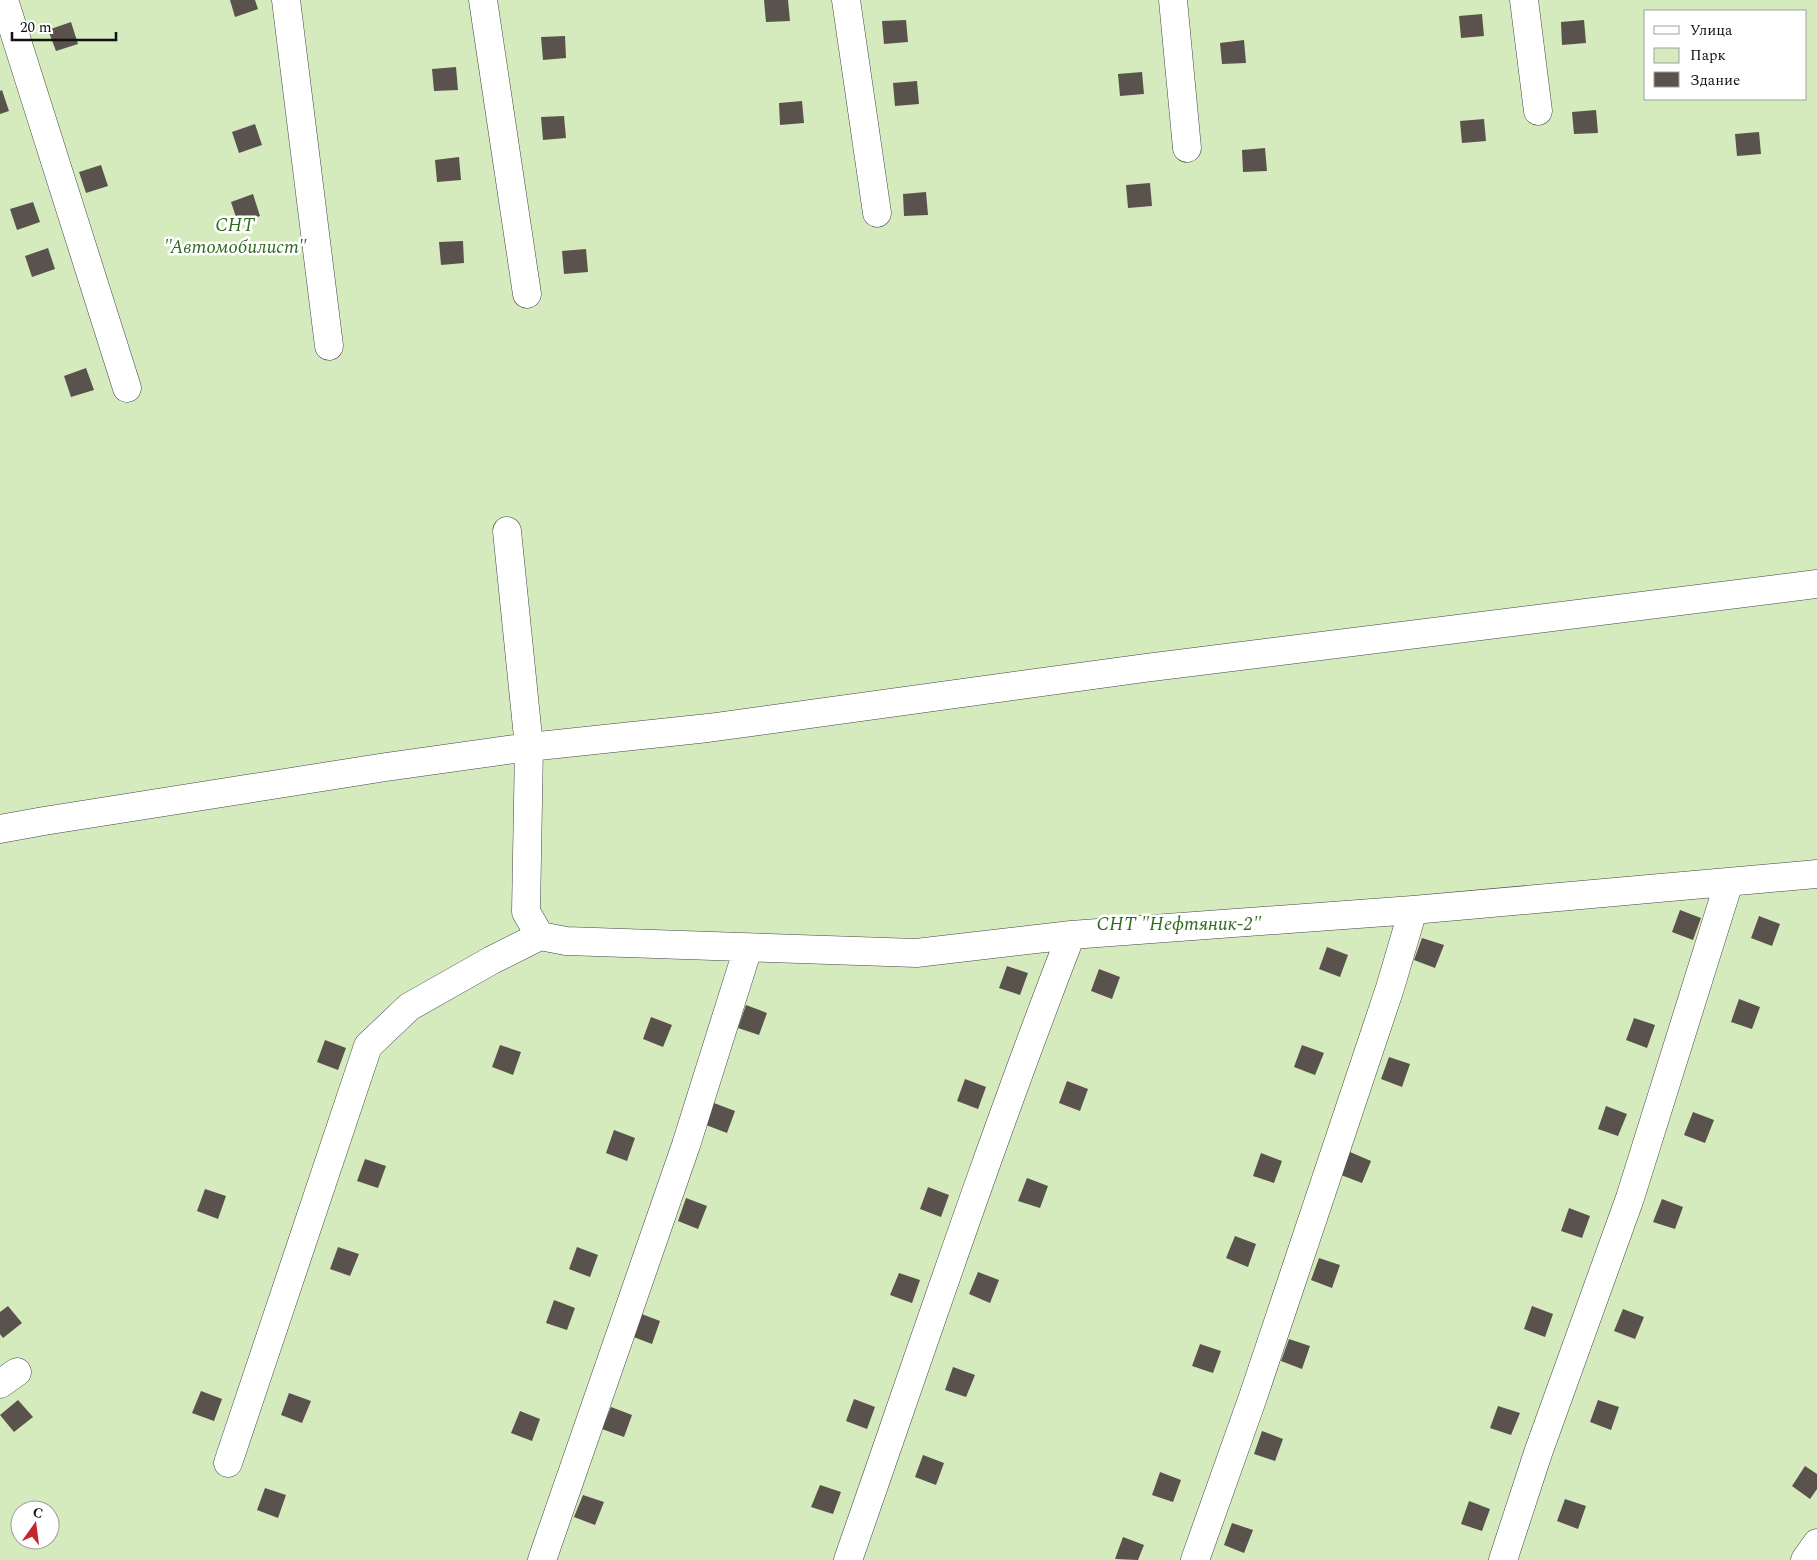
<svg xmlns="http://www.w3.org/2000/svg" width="1817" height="1560" viewBox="0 0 1817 1560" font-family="Spectral,serif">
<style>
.green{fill:#d5ebbd;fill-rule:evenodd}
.building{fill:#5a524d}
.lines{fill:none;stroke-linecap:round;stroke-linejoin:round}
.minor-casing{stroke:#444;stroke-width:29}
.minor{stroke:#fff;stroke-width:28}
.labels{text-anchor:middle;stroke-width:5;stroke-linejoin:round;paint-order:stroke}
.park-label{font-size:19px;font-style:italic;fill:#2f6b1f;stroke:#fff}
</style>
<rect width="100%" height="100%" fill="#fffdf5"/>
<path class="green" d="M0 0H1817V1560H0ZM1646 11H1806V99H1646ZM20 1510H50V1540H20Z"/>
<path class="building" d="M230 0H255L258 9 235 17Z
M764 0H788L790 21 766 22Z
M1482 14 1484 36 1461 38 1459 16Z
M906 20 908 42 884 44 882 21Z
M1584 20 1586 43 1562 45 1561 22Z
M71 22 78 44 56 51 48 30Z
M565 36 566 58 543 60 541 37Z
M1244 40 1246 63 1222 64 1220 43Z
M456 67 458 90 434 91 432 69Z
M1142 72 1144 94 1120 96 1118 74Z
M917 81 919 104 895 106 893 83Z
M2 90 9 111 0 114V91Z
M802 101 804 123 780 125 779 103Z
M1596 110 1598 133 1574 134 1572 112Z
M564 116 566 138 543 140 541 117Z
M1484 119 1486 141 1462 143 1460 121Z
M255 124 262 145 239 153 232 132Z
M1759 132 1761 154 1737 156 1735 134Z
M1265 148 1267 171 1243 172 1242 150Z
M459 157 461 180 437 182 435 160Z
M101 165 108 186 86 193 79 172Z
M1150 183 1152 206 1128 208 1126 185Z
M926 192 928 215 904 216 903 194Z
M253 194 260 216 238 223 231 202Z
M33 202 40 222 17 230 10 209Z
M463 241 464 263 441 265 439 242Z
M48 248 55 269 32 277 25 256Z
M586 249 588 272 564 274 562 251Z
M86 368 94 390 71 397 64 376Z
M1680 910 1701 918 1693 940 1672 932Z
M1759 916 1780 924 1772 946 1751 938Z
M1422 938 1444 945 1435 968 1414 960Z
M1327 947 1348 955 1340 977 1319 969Z
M1007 966 1028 973 1020 995 999 988Z
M1099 969 1120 977 1112 999 1091 991Z
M1739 999 1760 1007 1752 1029 1731 1022Z
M746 1005 767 1013 759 1035 738 1028Z
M651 1017 672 1025 663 1047 643 1039Z
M1634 1018 1655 1025 1647 1048 1626 1040Z
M325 1040 346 1048 338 1070 317 1062Z
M500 1045 521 1052 513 1075 492 1067Z
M1302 1045 1324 1053 1315 1075 1294 1067Z
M1389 1057 1410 1064 1402 1087 1381 1079Z
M965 1079 986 1087 978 1109 957 1101Z
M1067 1081 1088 1089 1080 1111 1059 1103Z
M714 1103 735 1111 727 1133 706 1125Z
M1606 1106 1627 1114 1618 1136 1598 1129Z
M1693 1112 1714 1120 1705 1143 1684 1135Z
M614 1130 635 1138 627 1161 606 1153Z
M1350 1152 1371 1161 1362 1183 1341 1175Z
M1261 1153 1282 1161 1274 1183 1253 1176Z
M365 1159 386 1166 378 1188 357 1181Z
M1027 1178 1048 1186 1040 1208 1018 1201Z
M928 1187 949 1195 941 1217 920 1209Z
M205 1189 226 1196 218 1219 197 1211Z
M686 1198 707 1206 698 1229 678 1221Z
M1662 1199 1683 1207 1675 1229 1653 1222Z
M1569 1208 1590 1216 1582 1238 1561 1231Z
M1235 1236 1256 1244 1248 1267 1226 1258Z
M338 1247 359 1254 350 1276 330 1269Z
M577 1247 598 1255 590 1277 569 1269Z
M1319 1258 1340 1265 1332 1288 1311 1280Z
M978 1272 999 1280 990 1303 969 1294Z
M899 1273 920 1280 912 1303 890 1295Z
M554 1300 575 1308 567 1330 546 1323Z
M8 1306 22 1323 3 1338 0 1334V1312Z
M1532 1306 1553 1314 1545 1337 1524 1329Z
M1623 1309 1644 1317 1635 1339 1614 1331Z
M639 1313 660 1321 652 1344 631 1336Z
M1289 1339 1310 1346 1302 1369 1281 1361Z
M1200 1344 1221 1351 1213 1373 1192 1366Z
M953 1367 975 1375 966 1397 945 1390Z
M201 1391 222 1399 214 1421 192 1413Z
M289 1393 311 1401 302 1423 281 1415Z
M854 1399 875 1407 867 1429 846 1421Z
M18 1400 33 1417 14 1432 0 1415Z
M1598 1400 1619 1407 1611 1430 1590 1422Z
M1498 1406 1520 1413 1511 1435 1490 1428Z
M611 1407 632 1415 624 1437 602 1429Z
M520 1411 540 1419 532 1441 511 1433Z
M1262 1431 1283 1439 1275 1461 1254 1454Z
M923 1455 944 1463 936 1485 915 1477Z
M1805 1466 1817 1474V1489L1810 1499 1792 1486Z
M1160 1472 1181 1480 1173 1502 1152 1495Z
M820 1485 841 1492 833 1514 811 1507Z
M265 1488 286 1495 278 1518 257 1510Z
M583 1495 604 1502 595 1525 574 1517Z
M1565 1499 1586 1506 1578 1529 1557 1521Z
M1469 1501 1490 1509 1482 1531 1461 1524Z
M1232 1523 1253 1530 1244 1553 1224 1545Z
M1123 1537 1144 1545 1138 1560 1115 1559Z"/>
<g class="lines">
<defs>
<path id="minor" d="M4 0 127 388
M286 0 329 346
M483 0 527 294
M846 0 877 213
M1173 0 1187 148
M1524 0 1538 111
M507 531 529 747 526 912 540 936
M0 829 44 821 386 767 529 747 708 728 1145 668 1817 584
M0 1384 17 1372
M228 1463 368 1046 409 1007 492 960 540 936 566 941 916 953 1071 935 1413 910 1817 874
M542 1560 686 1145 748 948
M848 1560C921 1351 991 1141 1071 935
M1195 1560 1253 1397 1390 988 1413 910
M1503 1560 1538 1453 1630 1198 1729 882
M1805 1560 1817 1543"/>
</defs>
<use href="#minor" class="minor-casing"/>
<use href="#minor" class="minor"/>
</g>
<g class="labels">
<g class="park-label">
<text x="235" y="231">СНТ<tspan x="235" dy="22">"Автомобилист"</tspan></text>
<text x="1179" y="930">СНТ "Нефтяник-2"</text>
</g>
</g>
<rect x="1644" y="10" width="162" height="90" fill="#ffffff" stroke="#a0a0a0"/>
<rect x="1654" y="26" width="25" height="8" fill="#ffffff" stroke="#a0a0a0"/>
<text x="1690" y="35" font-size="15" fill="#111111">Улица</text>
<rect x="1654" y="48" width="25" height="15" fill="#d5ebbd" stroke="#a0a0a0"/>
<text x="1690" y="60" font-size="15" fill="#111111">Парк</text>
<rect x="1654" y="72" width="25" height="15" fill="#5a524d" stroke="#a0a0a0"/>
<text x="1690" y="85" font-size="15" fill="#111111">Здание</text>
<g transform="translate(35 1525) rotate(14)"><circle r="24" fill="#ffffff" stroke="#a0a0a0"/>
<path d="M0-4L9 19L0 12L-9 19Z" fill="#c4262e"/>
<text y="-8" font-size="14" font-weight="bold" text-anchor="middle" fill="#111111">С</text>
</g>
<path d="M12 32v8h104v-8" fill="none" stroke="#111111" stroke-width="2.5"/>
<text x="20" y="32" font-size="15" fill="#111111" stroke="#ffffff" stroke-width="4" paint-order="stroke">20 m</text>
</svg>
